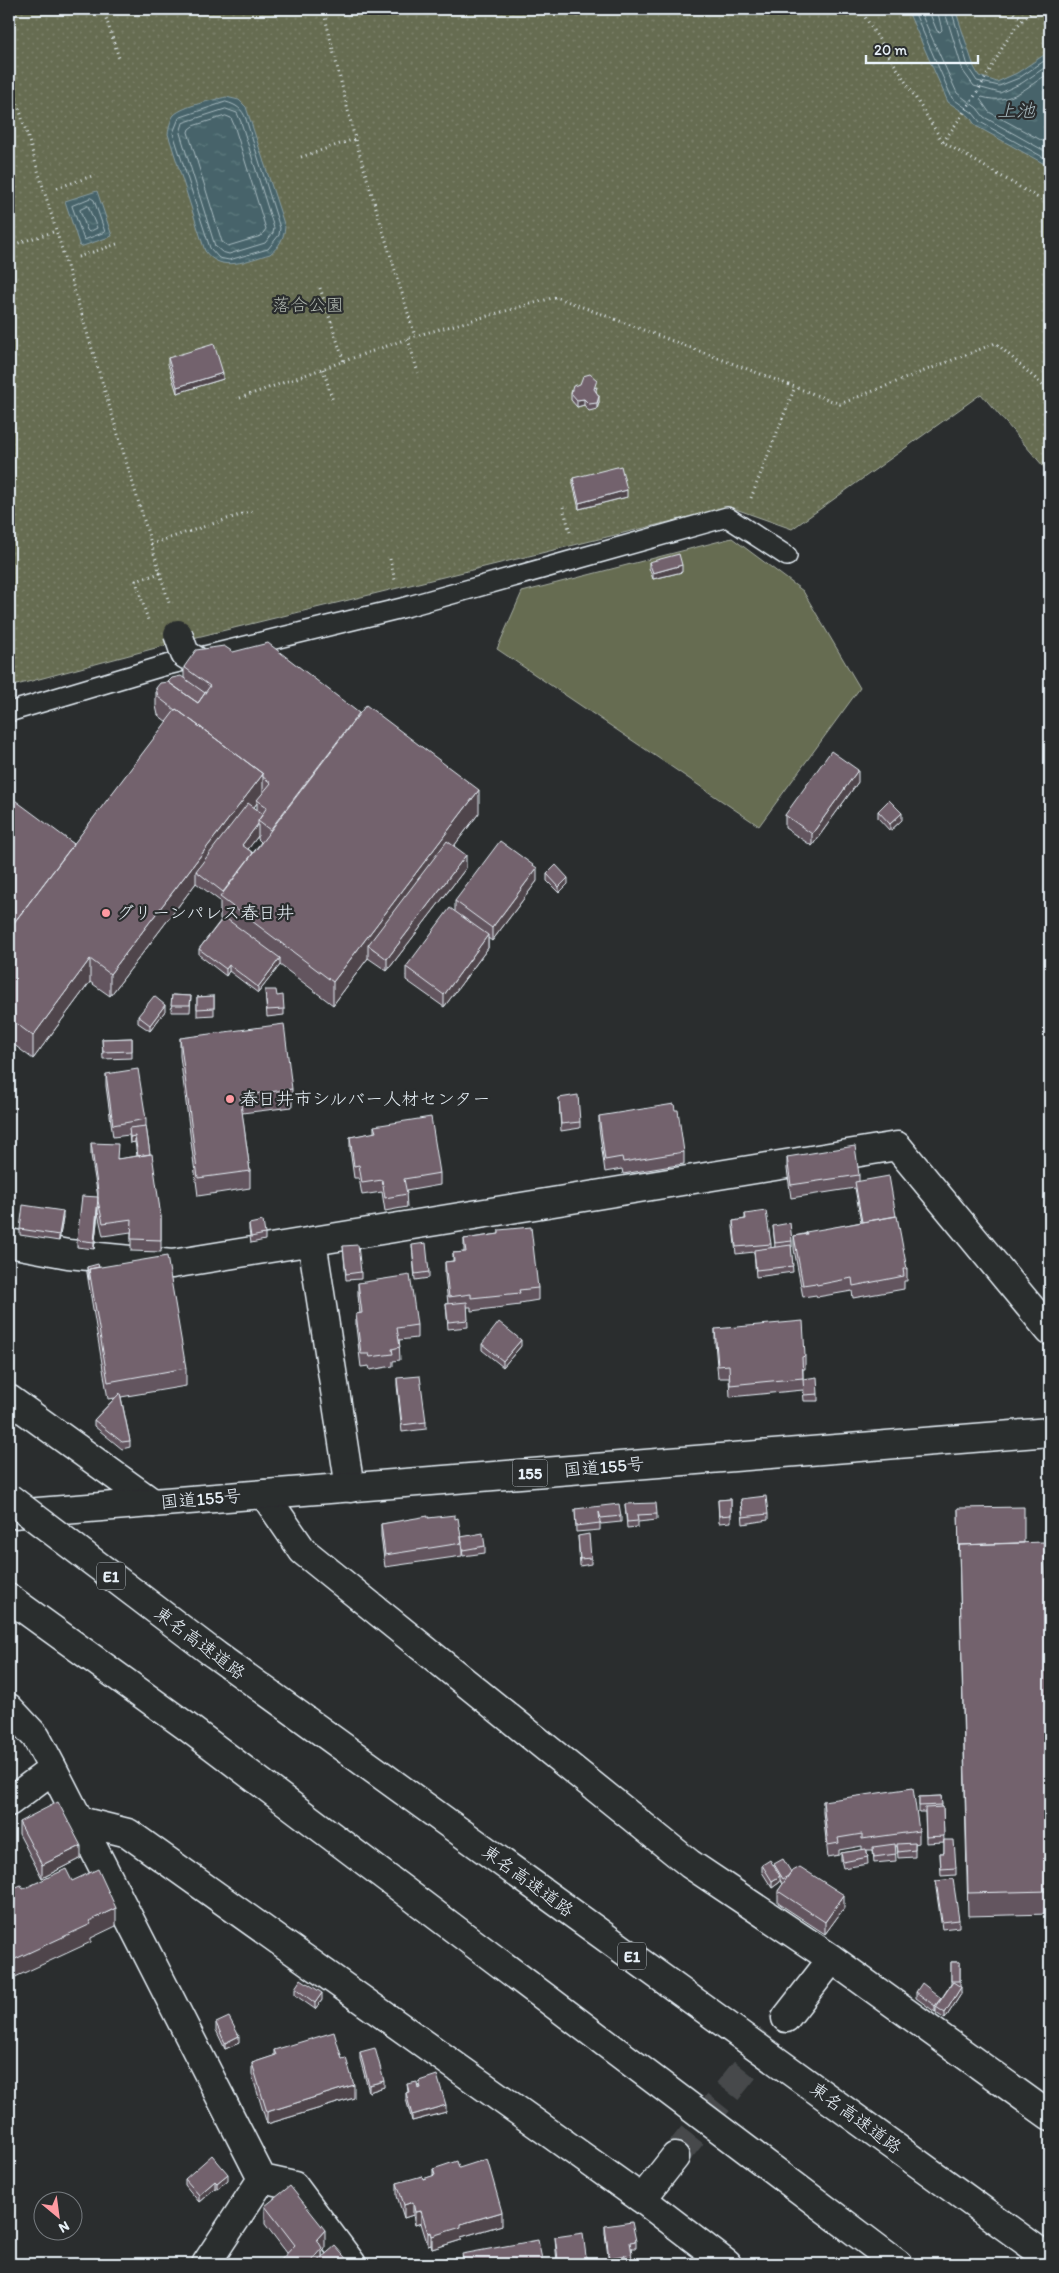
<svg xmlns="http://www.w3.org/2000/svg" width="1059" height="2273" viewBox="0 0 1059 2273" font-family="Itim,'Klee One',sans-serif">
<style>
.park{fill:url(#park-dots);stroke:#a7aea4}
.pitch{fill:#666c51;stroke:#a7aea4}
.water{fill:url(#water-ripples);stroke:#879ca3}
.lines{fill:none;stroke-linecap:round;stroke-linejoin:round}
.shore{stroke:#a7b9bf;stroke-width:1}
.minor-tunnel{stroke:#464a4c;stroke-width:28;stroke-dasharray:28 14;stroke-linecap:butt}
.service-casing{stroke:#e8f1f8;stroke-width:22}
.minor-casing{stroke:#e8f1f8;stroke-width:31}
.trunk-casing{stroke:#e8f1f8;stroke-width:31}
.motorway-casing{stroke:#e8f1f8;stroke-width:31}
.path{stroke:#e8f1f8;stroke-width:3;stroke-dasharray:1 4;stroke-linecap:butt}
.service{stroke:#2a2d2e;stroke-width:19}
.minor{stroke:#2a2d2e;stroke-width:28}
.trunk{stroke:#2a2d2e;stroke-width:28}
.motorway{stroke:#2a2d2e;stroke-width:28}
.pedestrian-bridge-casing{stroke:#e8f1f8;stroke-width:31;stroke-linecap:butt}
.motorway-bridge-casing{stroke:#e8f1f8;stroke-width:31;stroke-linecap:butt}
.pedestrian-bridge{stroke:#2a2d2e;stroke-width:28}
.motorway-bridge{stroke:#2a2d2e;stroke-width:28}
.wall{fill:#63545e;stroke:#e8f1f8;fill-rule:evenodd}
.shaded-wall{fill:#50454c;stroke:#e8f1f8}
.building{fill:#73626d;stroke:#e8f1f8}
.poi-dot{fill:#ff9aa2;stroke:#2a2d2e;stroke-width:2}
.labels{text-anchor:middle;stroke-width:4.5;stroke-linejoin:round;paint-order:stroke}
.shield{fill:#2a2d2e;stroke:#afb6bb;stroke-width:1}
.shield-label{font-size:16px;font-weight:bold;fill:#e8f1f8}
.park-label{font-size:18px;fill:#aeb5ad;stroke:#2a2d2e}
.poi-label{font-size:18px;fill:#e8f1f8;stroke:#2a2d2e;text-anchor:start}
.street-label{font-size:18px;fill:#e8f1f8;stroke:#2a2d2e}
.water-label{font-size:19px;font-style:italic;fill:#a7b9bf;stroke:#2a2d2e}
</style>
<defs>
<pattern id="park-dots" width="8" height="8" patternUnits="userSpaceOnUse" patternTransform="scale(1.25)"><rect width="8" height="8" fill="#666c51"/><path d="M2 2h.1M6 6h.1" fill="none" stroke="#7c816b" stroke-width="1.8" stroke-linecap="round"/></pattern>
<pattern id="water-ripples" width="26" height="14" patternUnits="userSpaceOnUse" patternTransform="scale(1.25)"><rect width="26" height="14" fill="#46646a"/><path d="M2 4q2-2 4 0t4 0M15 11q2-2 4 0t4 0" fill="none" stroke="#617b80"/></pattern>
</defs>
<rect width="100%" height="100%" fill="#2a2d2e"/>
<filter id="ink" filterUnits="userSpaceOnUse"><feTurbulence type="fractalNoise" baseFrequency=".02" numOctaves="2"/><feDisplacementMap in="SourceGraphic" scale="10" xChannelSelector="R" yChannelSelector="G"/><feConvolveMatrix kernelMatrix="1 2 1 2 8 2 1 2 1" color-interpolation-filters="sRGB"/></filter>
<g filter="url(#ink)">
<path class="park" d="M9 9H1050V474L981 394 792 529 730 507 197 637 9 687Z"/>
<path class="pitch" d="M732 538 803 591 860 688 759 826 497 649 522 592Z"/>
<path class="water" d="M907 9H955L974 67 979 76 997 82 1017 73 1050 51V167L976 126 969 116 948 102Z
M226 97 239 100 246 107 285 227C284 238 279 247 270 254 247 260 222 274 205 251L168 134C169 128 170 120 174 115 183 106 213 100 226 97Z
M97 191 112 236 80 247 65 201Z"/>
<g class="lines">
<path class="shore" d="M913 9 952 98 973 113 980 122 1050 161
M919 9 957 93 977 108 984 117 1050 154
M928 9 937 31 940 32 942 30 937 9
M944 9 963 71 974 86 1000 93 1022 83 1050 64
M951 9 969 69 977 81 999 86 1019 78 1050 57
M1050 73C1026 86 1012 106 982 97L980 99 989 112 1050 145
M226 102C237 105 242 109 246 119L280 228 279 235 268 249 229 260 219 258 210 248 173 133 179 118Z
M226 109 237 113 241 122 274 228 273 233 265 243 229 254 222 252 215 246 180 133 183 123Z
M226 116 231 118 234 125 266 229 261 236 228 246 222 242 188 132 189 129 193 126Z
M91 198 94 200 105 232 84 240 72 206Z
M88 206 97 228 89 232 87 230 80 210Z"/>
<path class="minor-tunnel" d="M675 2157 786 2018"/>
<defs>
<path id="service" d="M9 712 163 666 402 608 727 517 787 556"/>
<path id="minor" d="M312 1241 350 1488
M9 1243 68 1254 172 1264 897 1146 1050 1331
M9 1399 153 1503
M264 1494 303 1551 690 1864 832 1959 1050 2116
M9 1708 36 1737 53 1769
M9 1802 53 1769 262 2179 294 2186 352 2264
M80 1821 128 1833 642 2199 727 2264
M786 2018 832 1959
M642 2199 675 2157
M206 2264 262 2179"/>
<path id="trunk" d="M13 1514 1050 1432"/>
<path id="motorway" d="M9 1598 186 1726 898 2264
M213 1653 1050 2259"/>
</defs>
<use href="#service" class="service-casing"/>
<use href="#minor" class="minor-casing"/>
<use href="#trunk" class="trunk-casing"/>
<use href="#motorway" class="motorway-casing"/>
<path class="path" d="M103 9 120 61
M323 9 355 139 415 336
M860 9 943 142 1050 205
M1005 9 1023 18
M9 75 160 573 136 581 148 620
M943 142C960 119 976 95 990 70 1004 45 1011 28 1035 9
M301 157 355 139
M57 188 95 175
M9 246 56 231
M78 257 117 244
M320 288 344 362
M408 339 418 373
M323 369 333 401
M240 398 415 336 556 297 840 404 996 343 1050 392
M751 498 795 387
M563 507 570 532
M151 544 252 511
M390 559 395 580
M160 573 169 603"/>
<use href="#service" class="service"/>
<use href="#minor" class="minor"/>
<use href="#trunk" class="trunk"/>
<use href="#motorway" class="motorway"/>
<defs>
<path id="pedestrian-bridge" d="M178 634 185 654 219 675"/>
<path id="motorway-bridge" d="M9 1498 213 1653"/>
</defs>
<use href="#pedestrian-bridge" class="pedestrian-bridge-casing"/>
<use href="#motorway-bridge" class="motorway-bridge-casing"/>
<use href="#pedestrian-bridge" class="pedestrian-bridge"/>
<use href="#motorway-bridge" class="motorway-bridge"/>
</g>
<path class="wall" d="M168 358 223 379 177 393 168 364Z
M597 387 596 390 599 402 597 409 589 411 584 405 577 407 571 400V393Z
M573 478 627 497 579 509 573 484Z
M649 562 682 572 653 579 649 568Z
M233 652 479 813 454 846 466 868 387 971 368 958 333 1005 280 965 258 993 229 971 226 976 199 955V949L221 920 220 919V901L196 883 110 996 90 982 33 1059 9 1041V802L74 844 167 722 158 715 156 706V688L168 682 184 679V667ZM257 803V810L254 807ZM258 836V839L261 842 253 853 248 849Z
M858 782 812 846 785 828V815Z
M878 811 902 820 890 831 878 818Z
M547 874 568 884 559 893 547 881Z
M537 881 492 941 488 938V948L444 1007 406 980V967L455 911V901Z
M265 990 277 996 284 1009V1015L267 1017Z
M172 995 191 996 190 1012H171Z
M214 996V1015L197 1016V997Z
M165 1011 150 1031 138 1023V1016Z
M132 1038V1058L103 1059 102 1039Z
M180 1038 292 1089V1107L242 1113 250 1171V1188L198 1196 180 1056Z
M106 1074 146 1119V1126L150 1154 161 1217V1252L131 1251V1232L103 1236 98 1213 94 1249 77 1247V1240L98 1197 91 1155V1143L118 1159 137 1156 135 1142 130 1143 129 1135 113 1137 106 1086Z
M559 1098 580 1122V1128L561 1131Z
M599 1116 684 1152V1164L623 1174 622 1169 605 1172 599 1128Z
M374 1126 440 1173V1185L406 1191 407 1207 385 1211 382 1192 362 1195 359 1178H354L350 1149V1137L374 1133Z
M787 1157 859 1175V1182L907 1269V1281H904V1289L853 1298 852 1291 817 1297 816 1295 803 1297 794 1249V1236L861 1222 855 1188 791 1198 787 1169Z
M745 1214 771 1244V1248L775 1247 773 1226 792 1241V1247H791L793 1272 756 1277 754 1252 736 1254 733 1227V1221L745 1219Z
M63 1218 59 1241 20 1235V1229Z
M249 1224 265 1234V1240L251 1243 249 1230Z
M499 1230 538 1288V1300L520 1303V1305L471 1311V1307H467L468 1327 448 1329 446 1304H448L445 1275V1262L453 1261V1253L464 1252V1239L499 1234Z
M412 1245 429 1272V1278L415 1280Z
M343 1246 361 1272V1279L346 1280Z
M87 1267H99L186 1368V1386L121 1397 130 1441V1447L122 1449 94 1426V1420L115 1398 108 1399 87 1273Z
M358 1283 417 1325V1338L399 1340 400 1360 393 1361V1366L370 1370 369 1366 361 1367 356 1327V1314H360L358 1295Z
M715 1329 805 1356V1369H803V1379L818 1394V1401H804L803 1390 730 1397 729 1378H718L715 1342Z
M482 1344 521 1346 503 1367 482 1350Z
M397 1378 426 1422V1429L402 1432 397 1385Z
M731 1499V1522L719 1523 718 1500Z
M741 1499 768 1514V1520L743 1524Z
M625 1504 657 1514V1520L638 1522V1527L627 1528Z
M958 1508 1024 1543 1046 1596H1050V1914L968 1916Z
M575 1509 621 1516V1522L601 1524 600 1522V1530L576 1532Z
M428 1518 455 1519 461 1537 485 1546V1553L463 1556 462 1549V1556L385 1567 381 1536V1524Z
M578 1536 591 1558V1564L580 1566Z
M941 1796 942 1807H943L944 1842 926 1843 925 1812H919V1797Z
M823 1801 919 1831V1843L915 1844V1857L898 1858 897 1846H895L896 1861 874 1863 873 1850H867L868 1864 843 1868 841 1860V1853L862 1850V1846L839 1850V1855L828 1857 823 1813Z
M19 1822 81 1858 42 1878 19 1834Z
M944 1840 956 1868V1875L941 1876 940 1853H944Z
M774 1864 791 1872 844 1908 825 1934 778 1903V1891L783 1884 780 1880V1882L772 1888 762 1872V1865L774 1866Z
M936 1881 959 1920V1927L942 1929 936 1888Z
M951 1962H960V1986L961 1994 945 2019 936 2013V2011L935 2012 916 1998V1992L941 1999 951 1984Z
M295 1988 322 2000 315 2009 295 1995Z
M216 2023 239 2043 225 2049 216 2030Z
M274 2050 354 2098 267 2124 252 2075V2063L274 2056Z
M360 2052 384 2087 369 2092 360 2059Z
M419 2081 446 2112 412 2121 406 2099V2093L408 2092 407 2084 418 2089 420 2088Z
M459 2168 502 2225 461 2237V2240L432 2249 431 2245 428 2246 421 2223 415 2225 413 2215 404 2218 397 2196V2183L423 2179 433 2176V2169Z
M185 2179 228 2180 217 2189 215 2188 199 2202 185 2185Z
M265 2206 325 2248 322 2251V2257L287 2253 265 2224Z
M605 2226 636 2241V2248H631L632 2260 609 2264 605 2233Z
M555 2237 587 2264H557Z"/>
<path class="shaded-wall" d="M223 373V379L177 393V387Z
M599 396V402L597 409V403Z
M584 399V405L577 407V400Z
M627 490V497L579 509V503Z
M682 565V572L653 579V573Z
M858 770V782L812 846V834Z
M263 774V796L257 800V803L202 875 196 871V883L110 996V974Z
M479 790V813L375 950 368 945V958L333 1005V982Z
M902 813V820L890 831V824Z
M258 824V836L242 857V845Z
M466 855V868L387 971V959Z
M537 868V881L492 941V928Z
M568 878V884L559 893V887Z
M488 935V948L444 1007V995Z
M280 958V965L258 993V987Z
M90 959V982L33 1059V1036Z
M229 965V971L226 976V969Z
M165 1005V1011L150 1031V1025Z
M135 1136V1142L130 1143V1137Z
M98 1206V1213L94 1249V1242Z
M63 1211V1218L59 1241V1235Z
M521 1340V1346L503 1367V1361Z
M81 1846V1858L42 1878V1865Z
M780 1876V1882L772 1888V1881Z
M844 1895V1908L825 1934V1922Z
M116 1908V1926L91 1938V1942L13 1978V1983L9 1985V1967L11 1961 89 1921Z
M961 1987V1994L945 2019V2013Z
M322 1993V2000L315 2009V2003Z
M941 1998V2004L936 2007V2011L935 2012V2006Z
M10 2006V2018L9 2023V2010Z
M239 2036V2043L225 2049V2043Z
M384 2081V2087L369 2092V2085Z
M354 2085V2098L267 2124V2112Z
M446 2105V2112L412 2121V2115Z
M228 2174V2180L217 2189V2183Z
M215 2181V2188L199 2202V2195Z
M413 2202V2215L404 2218V2205Z
M421 2211V2223L415 2225V2212Z
M502 2212V2225L461 2237V2240L432 2249V2236L461 2224Z
M325 2230V2248L322 2251V2264H311V2261L317 2239Z
M431 2232V2245L428 2246V2233Z"/>
<path class="building" d="M214 344 223 373 177 387 168 358Z
M590 374 597 380 594 389 599 396 597 403 589 404 584 399 577 400 571 393 573 386 580 384 583 376Z
M621 466 627 490 579 503 573 478Z
M679 554 682 565 653 573 649 562Z
M268 643 359 713 270 830 258 821 267 807 257 800 271 783 263 777V774L176 709 175 710 158 697 156 688 160 683 168 682 198 703 210 686 184 667 196 650 224 646 233 652Z
M181 676 205 693 198 703 168 682 172 678Z
M366 705 479 790 333 982 220 897Z
M176 709 263 774 110 974 90 959 33 1036 9 1018V921L13 924Z
M831 751 858 770 812 834 785 815Z
M12 798 74 844 13 924 9 921V802Z
M889 800 902 813 890 824 878 811Z
M248 803 263 814 258 821V824L242 845 253 853 223 892 196 871Z
M447 841 466 855 387 959 368 945Z
M500 841 537 868 492 928 455 901Z
M556 865 568 878 559 887 547 874Z
M450 908 488 935 444 995 406 967Z
M224 917 280 958 258 987 229 965 226 969 199 949Z
M265 990H276L277 996 283 995 284 1009 267 1010Z
M172 995 191 996 190 1005H171Z
M154 996 165 1005 150 1025 138 1016Z
M214 996V1008L197 1009V997Z
M284 1024 292 1089 240 1096 250 1171 198 1178 180 1038Z
M132 1038V1051L103 1052 102 1039Z
M138 1069 146 1119 113 1125 106 1074Z
M578 1095 580 1122 561 1124 559 1098Z
M674 1104 675 1110H678L684 1152 623 1162 622 1157 605 1160 599 1116Z
M431 1117 440 1173 404 1179 407 1194 385 1198 382 1180 362 1183 359 1165 354 1166 350 1137 376 1132 374 1126Z
M146 1126 150 1154 138 1156 135 1136 130 1137 129 1128Z
M91 1143 118 1144 117 1159 152 1154 161 1217V1240L131 1239 132 1219 103 1223 98 1201V1191Z
M855 1146 859 1175 791 1185 787 1157Z
M889 1176 896 1216 862 1222 855 1182Z
M82 1196 98 1197 94 1242 77 1240Z
M23 1205 63 1211 59 1235 20 1229Z
M766 1211 771 1244 736 1247 733 1221 746 1219 745 1214Z
M897 1216 907 1269H903L904 1276 853 1286 852 1278 817 1285 816 1283 803 1285 794 1236 807 1234 806 1232Z
M263 1221 265 1234 251 1237 249 1224Z
M790 1223 792 1241 775 1243 773 1226Z
M531 1227 538 1288 519 1290 520 1293 471 1298V1294L449 1297 445 1262 454 1261 453 1253 466 1252 464 1239 499 1234V1230Z
M426 1243 429 1272 415 1274 412 1245Z
M358 1245 361 1272 346 1274 343 1246Z
M791 1245 793 1266 756 1270 754 1250Z
M167 1256 186 1368 108 1382 89 1269Z
M98 1264 99 1267 89 1269V1280L87 1267Z
M410 1275 417 1325 397 1328 400 1347 392 1349 393 1354 370 1357 369 1354H361L356 1314 362 1313 358 1283Z
M467 1302 468 1320 448 1322 446 1304Z
M803 1321 805 1356 802 1357 803 1378 730 1385 729 1365 718 1366 715 1329Z
M499 1322 521 1340 503 1361 482 1344Z
M420 1376 426 1422 402 1425 397 1378Z
M817 1377 818 1394 804 1395 803 1379Z
M120 1393 130 1441 122 1442 94 1420Z
M766 1496 768 1514 743 1517 741 1499Z
M731 1499V1515L719 1516 718 1500Z
M656 1503 657 1514 637 1515 638 1521 627 1522 625 1504Z
M619 1504 621 1516 601 1518 599 1512 600 1523 576 1526 575 1509Z
M1024 1507V1543L959 1545V1551L958 1508Z
M455 1515V1519L458 1518 462 1543 385 1555 381 1524 428 1516V1518Z
M483 1533 485 1546 463 1550 461 1537Z
M589 1534 591 1558 580 1559 578 1536Z
M1044 1542 1046 1596H1050V1891L968 1893 959 1545Z
M913 1788 919 1831 862 1839V1834L838 1838 839 1843 828 1845 823 1801Z
M941 1796 942 1805 919 1806V1797Z
M58 1802 81 1846 42 1865 19 1822Z
M943 1807 944 1836 926 1837 925 1808Z
M944 1840H954L956 1868 941 1869 940 1853H944Z
M915 1843V1850L898 1852 897 1844Z
M895 1844 896 1854 874 1857 873 1847Z
M866 1849 868 1857 843 1862 841 1853Z
M783 1859 791 1872 788 1876 783 1879 774 1864Z
M770 1860 780 1876 772 1881 762 1865Z
M800 1867 844 1895 825 1922 778 1891 791 1872Z
M66 1869 72 1881 98 1869 116 1908 89 1921 91 1924 11 1961 13 1965 9 1967V1890L21 1885 23 1889Z
M953 1879 959 1920 942 1922 936 1881Z
M951 1962H960V1981H951Z
M301 1979 322 1993 315 2003 295 1988Z
M953 1982 961 1987 945 2013 936 2007Z
M922 1983 941 1998 935 2006 916 1992Z
M229 2017 239 2036 225 2043 216 2023Z
M334 2032 342 2059 346 2058 354 2085 267 2112 252 2063 276 2055 274 2050Z
M375 2048 384 2081 369 2085 360 2052Z
M437 2075 446 2105 412 2115 406 2093 409 2092 407 2084 417 2082 418 2089 421 2088 419 2081Z
M212 2155 228 2174 217 2183 215 2181 199 2195 185 2179Z
M487 2159 502 2212 461 2224V2227L432 2236 431 2232 428 2233 421 2211 415 2212 413 2202 404 2205 397 2183 422 2176 423 2179 435 2175 433 2169 457 2161 459 2168Z
M290 2186 325 2230 317 2239 322 2248 311 2261 314 2264 335 2246 351 2264H277L295 2245 265 2206Z
M632 2222 636 2241 630 2242 632 2254 609 2258 605 2226Z
M583 2233 587 2264H562L561 2259H558L555 2237Z
M538 2240 543 2264H464L462 2254Z"/>
</g>
<g class="poi-dot">
<circle cx="106" cy="913" r="5"/>
<circle cx="230" cy="1099" r="5"/>
</g>
<g class="labels">
<g class="shield">
<rect x="512.5" y="1459.5" width="35" height="27" rx="4"/>
<rect x="97" y="1562.5" width="28" height="27" rx="4"/>
<rect x="618" y="1942.5" width="28" height="27" rx="4"/>
</g>
<g class="shield-label">
<text x="530" y="1479">155</text>
<text x="111" y="1582">E1</text>
<text x="632" y="1962">E1</text>
</g>
<g class="park-label">
<text x="308" y="311">落合公園</text>
</g>
<g class="poi-label">
<text x="116" y="919">グリーンパレス春日井</text>
<text x="240" y="1105">春日井市シルバー人材センター</text>
</g>
<g class="street-label">
<text transform="translate(604 1467) rotate(-5)" y="6">国道155号</text>
<text transform="translate(201 1499) rotate(-5)" y="6">国道155号</text>
<text transform="translate(200 1643) rotate(37)" y="6">東名高速道路</text>
<text transform="translate(528 1881) rotate(36)" y="6">東名高速道路</text>
<text transform="translate(856 2118) rotate(36)" y="6">東名高速道路</text>
</g>
<g class="water-label">
<text x="1016" y="117">上池</text>
</g>
</g>
<rect width="1059" height="2273" fill="none" stroke="#2a2d2e" stroke-width="30"/>
<rect x="15" y="15" width="1029" height="2243" fill="none" stroke="#e8f1f8" stroke-width="2" filter="url(#ink)"/>
<g transform="translate(58 2216) rotate(151)"><circle r="24" fill="#2a2d2e" stroke="#767b7f"/>
<path d="M0-4L9 19L0 12L-9 19Z" fill="#ff9aa2"/>
<text y="-8" font-size="14" font-weight="bold" text-anchor="middle" fill="#e8f1f8">N</text>
</g>
<path d="M866 55v8h112v-8" fill="none" stroke="#e8f1f8" stroke-width="2.5"/>
<text x="874" y="55" font-size="15" fill="#e8f1f8" stroke="#2a2d2e" stroke-width="4" paint-order="stroke">20 m</text>
</svg>
